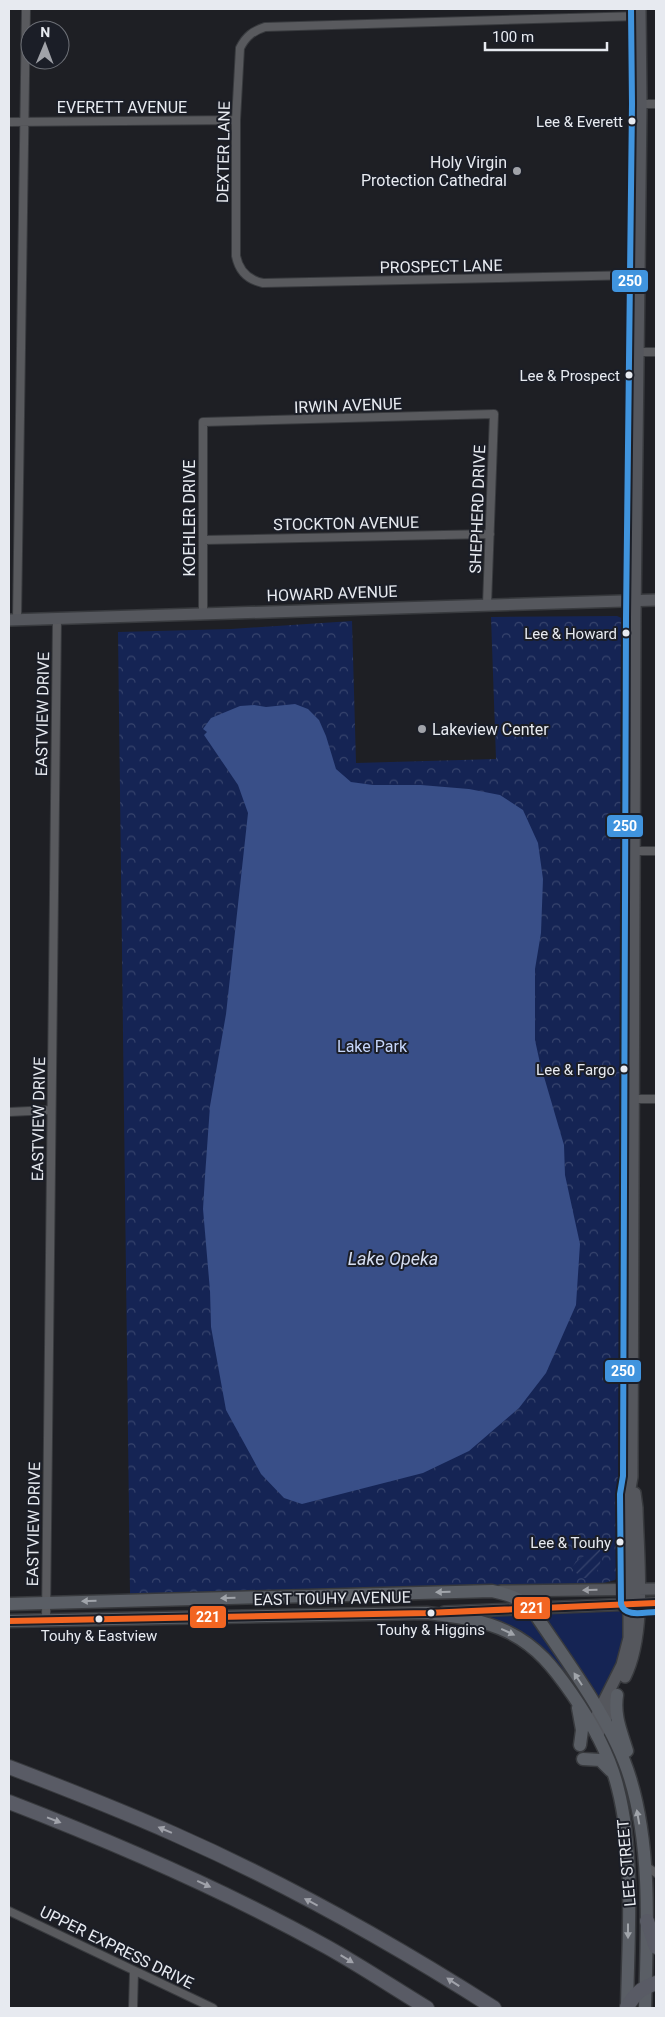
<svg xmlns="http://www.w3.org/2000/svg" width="665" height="2017" viewBox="0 0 665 2017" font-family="Roboto,sans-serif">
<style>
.grass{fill:#152454}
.park{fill:url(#park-crowns)}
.garden{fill:url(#garden-furrows)}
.water{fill:#394f88}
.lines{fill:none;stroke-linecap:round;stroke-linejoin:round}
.street-casing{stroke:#383a3e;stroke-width:10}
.secondary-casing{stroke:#383a3e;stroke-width:14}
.primary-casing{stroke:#383a3e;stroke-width:15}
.highway-casing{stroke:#383a3e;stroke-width:16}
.street{stroke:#595a5e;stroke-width:8}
.secondary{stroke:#55575d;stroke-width:11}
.primary{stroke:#5a5e65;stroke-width:12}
.highway{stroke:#595b65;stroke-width:14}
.bus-1-casing{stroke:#1b1e27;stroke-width:10}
.bus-2-casing{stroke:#1b1e27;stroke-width:10}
.bus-1{stroke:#f26522;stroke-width:6}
.bus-2{stroke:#4094de;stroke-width:6}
.oneway{fill:#9ea0a6}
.oneway2{fill:#a0a4aa}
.oneway3{fill:#a0a2aa}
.bus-dot{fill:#e7eaf0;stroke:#1b1e27;stroke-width:2}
.poi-dot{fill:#a1a3a9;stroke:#1b1e27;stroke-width:2}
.labels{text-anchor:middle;stroke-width:4;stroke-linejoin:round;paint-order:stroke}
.bus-label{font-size:15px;fill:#e7eaf0;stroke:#1b1e27;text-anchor:end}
.street-label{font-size:16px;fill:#e7eaf0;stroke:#1b1e27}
.poi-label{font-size:16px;fill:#e7eaf0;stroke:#1b1e27;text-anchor:end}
.park-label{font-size:16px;fill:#c6d6fb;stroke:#1b1e27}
.water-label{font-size:18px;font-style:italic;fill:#d6def1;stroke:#1b1e27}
.line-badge{stroke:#1b1e27;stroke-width:2}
.badge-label{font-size:14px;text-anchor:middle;font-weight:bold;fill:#fff}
</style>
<defs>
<pattern id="park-crowns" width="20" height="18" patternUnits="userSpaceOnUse" patternTransform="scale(1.25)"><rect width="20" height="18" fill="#152454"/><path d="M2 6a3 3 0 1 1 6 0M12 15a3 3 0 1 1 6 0" fill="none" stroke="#37446d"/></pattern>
<pattern id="garden-furrows" width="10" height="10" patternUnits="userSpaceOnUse" patternTransform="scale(1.25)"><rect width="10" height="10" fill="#152454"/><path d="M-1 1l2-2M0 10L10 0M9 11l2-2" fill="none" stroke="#37446d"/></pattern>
</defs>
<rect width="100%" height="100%" fill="#1e1f24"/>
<path class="grass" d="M625 1608C627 1649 618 1664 600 1699H598L541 1613Z
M526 1610 592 1707 591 1711 587 1710 560 1667 543 1650 473 1613Z"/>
<path class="park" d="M617 616 626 620 620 1292 623 1571 615 1580 600 1584 130 1594 118 632 231 629 352 621 356 763 496 759 491 617Z"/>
<path class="garden" d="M599 1547C604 1560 598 1583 580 1577L572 1568 576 1561Z"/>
<path class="water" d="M295 704 308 709 319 720 326 736 336 769 351 782 373 785H421L469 789 500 795 523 810 538 843 543 879 541 933 535 969V1040L540 1063 564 1145 565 1175 580 1244 576 1305 546 1373 519 1408 469 1451 423 1473 302 1504 284 1498 261 1474 226 1410 211 1327 210 1291 203 1209 205 1176 210 1106 226 1014 248 813 238 785 204 735 207 732 203 729 211 718 240 706 254 705 266 707Z"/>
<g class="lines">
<defs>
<path id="street" d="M641 104H656
M9 122 236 120
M639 275 263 283C248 280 239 271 236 256V120L240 48C246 36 253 31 265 27L640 16
M638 352H656
M203 540 490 534
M203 613V422L494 414 487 605
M17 620 26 9
M634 851H656
M633 1099H656
M9 1112 51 1110
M46 1620 57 619
M644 1865 656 1873
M9 1911 213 2008
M133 2008 134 1971"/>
<path id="secondary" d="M9 620 656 600
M501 1591 656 1589
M444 1612 656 1603
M625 1677C647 1633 638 1558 637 1508L635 1493
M592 1725 622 1665 629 1638V1494L632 1477 635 618 641 104 640 9
M597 1736 617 1696"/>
<path id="primary" d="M9 1604 492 1591C508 1594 518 1598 531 1608 564 1658 613 1721 630 1778 652 1849 647 1935 645 2008
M9 1621 427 1613C454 1616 484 1620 508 1632 537 1646 554 1668 572 1694 592 1723 610 1755 618 1789 635 1855 628 1940 627 2008
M617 1695C614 1717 621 1731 627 1751
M578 1708 582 1730 580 1745
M583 1759 600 1760 611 1771"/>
<path id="highway" d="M9 1767C64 1788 120 1810 174 1834 285 1883 392 1943 494 2008
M9 1802C118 1844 224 1890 327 1947 361 1966 394 1988 427 2008
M647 1921 656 1947
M627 2007C635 1994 641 1988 656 1983"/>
</defs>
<use href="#street" class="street-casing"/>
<use href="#secondary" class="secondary-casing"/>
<use href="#primary" class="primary-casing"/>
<use href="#highway" class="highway-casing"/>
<use href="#street" class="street"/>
<use href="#secondary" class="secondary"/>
<use href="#primary" class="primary"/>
<use href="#highway" class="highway"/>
<defs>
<path id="bus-1" d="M9 1621 427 1613 656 1603"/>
<path id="bus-2" d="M631 9 632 104 626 618 623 1476 620 1494 621 1604C625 1618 645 1612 656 1612"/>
</defs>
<use href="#bus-1" class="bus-1-casing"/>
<use href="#bus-2" class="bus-2-casing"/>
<use href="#bus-1" class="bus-1"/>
<use href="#bus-2" class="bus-2"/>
</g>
<defs><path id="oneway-solid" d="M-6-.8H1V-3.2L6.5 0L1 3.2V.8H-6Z" transform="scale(1.25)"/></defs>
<use class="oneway" href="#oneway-solid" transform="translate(590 1590) rotate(179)"/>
<g class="oneway2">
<use href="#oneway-solid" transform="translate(443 1592) rotate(179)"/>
<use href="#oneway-solid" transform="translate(228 1598) rotate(178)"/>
<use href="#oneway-solid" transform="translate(89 1601) rotate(179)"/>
<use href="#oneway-solid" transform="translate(508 1632) rotate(25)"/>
<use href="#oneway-solid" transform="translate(578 1679) rotate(-123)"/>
<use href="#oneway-solid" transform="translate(638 1817) rotate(-100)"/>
<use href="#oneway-solid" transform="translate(628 1931) rotate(90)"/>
</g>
<g class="oneway3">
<use href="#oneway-solid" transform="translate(54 1820) rotate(21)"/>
<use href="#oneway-solid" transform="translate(165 1830) rotate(-157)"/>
<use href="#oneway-solid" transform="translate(204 1884) rotate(25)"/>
<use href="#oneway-solid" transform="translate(311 1902) rotate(-152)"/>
<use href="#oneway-solid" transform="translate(347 1959) rotate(31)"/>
<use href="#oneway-solid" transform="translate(453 1982) rotate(-147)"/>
</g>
<g class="bus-dot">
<circle cx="632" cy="121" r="4.5"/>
<circle cx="629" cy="375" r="4.5"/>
<circle cx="626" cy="633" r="4.5"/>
<circle cx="624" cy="1069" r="4.5"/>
<circle cx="620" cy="1542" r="4.5"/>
<circle cx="431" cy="1613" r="4.5"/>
<circle cx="99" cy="1619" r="4.5"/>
</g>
<g class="poi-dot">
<circle cx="517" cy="171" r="5"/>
<circle cx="422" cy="729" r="5"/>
</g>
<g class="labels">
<g class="bus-label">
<text x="623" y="127">Lee &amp; Everett</text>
<text x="620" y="381">Lee &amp; Prospect</text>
<text x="617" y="639">Lee &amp; Howard</text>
<text x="615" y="1075">Lee &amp; Fargo</text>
<text x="611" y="1548">Lee &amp; Touhy</text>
<text x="431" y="1635" text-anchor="middle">Touhy &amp; Higgins</text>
<text x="99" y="1641" text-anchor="middle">Touhy &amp; Eastview</text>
</g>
<g class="street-label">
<text x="122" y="113">EVERETT AVENUE</text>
<text transform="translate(223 152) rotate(-89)" y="6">DEXTER LANE</text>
<text transform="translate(441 266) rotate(-1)" y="6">PROSPECT LANE</text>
<text transform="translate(348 405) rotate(-2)" y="6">IRWIN AVENUE</text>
<text transform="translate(477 509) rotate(-88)" y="6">SHEPHERD DRIVE</text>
<text transform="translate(189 518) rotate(-90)" y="6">KOEHLER DRIVE</text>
<text transform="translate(346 523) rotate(-1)" y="6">STOCKTON AVENUE</text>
<text transform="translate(332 593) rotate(-2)" y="6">HOWARD AVENUE</text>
<text transform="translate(42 714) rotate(-89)" y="6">EASTVIEW DRIVE</text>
<text transform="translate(38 1119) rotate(-89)" y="6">EASTVIEW DRIVE</text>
<text transform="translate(33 1524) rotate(-89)" y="6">EASTVIEW DRIVE</text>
<text transform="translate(332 1598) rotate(-1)" y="6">EAST TOUHY AVENUE</text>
<text transform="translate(626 1863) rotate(-95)" y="6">LEE STREET</text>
<text transform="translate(117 1947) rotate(26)" y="6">UPPER EXPRESS DRIVE</text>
</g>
<g class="poi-label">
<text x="507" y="168">Holy Virgin<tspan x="507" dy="18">Protection Cathedral</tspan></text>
<text x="432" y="735" text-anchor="start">Lakeview Center</text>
</g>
<g class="park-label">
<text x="372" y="1052">Lake Park</text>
</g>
<g class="water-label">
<text x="393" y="1265">Lake Opeka</text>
</g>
</g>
<g class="line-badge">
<rect x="611" y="269" width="38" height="24" rx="5" fill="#4094de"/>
<rect x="606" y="814" width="38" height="24" rx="5" fill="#4094de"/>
<rect x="604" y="1359" width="38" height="24" rx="5" fill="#4094de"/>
<rect x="513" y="1596" width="38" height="24" rx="5" fill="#f26522"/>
<rect x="189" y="1605" width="38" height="24" rx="5" fill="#f26522"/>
</g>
<g class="badge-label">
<text x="630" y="286">250</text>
<text x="625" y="831">250</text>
<text x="623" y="1376">250</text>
<text x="532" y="1613">221</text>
<text x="208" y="1622">221</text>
</g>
<rect width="665" height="2017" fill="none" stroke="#e7eaf0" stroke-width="20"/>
<g transform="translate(45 45) rotate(1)"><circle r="24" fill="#1b1e27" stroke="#6d7077"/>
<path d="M0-4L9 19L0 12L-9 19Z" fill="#a1a3a9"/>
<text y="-8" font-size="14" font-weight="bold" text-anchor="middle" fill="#e7eaf0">N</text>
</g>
<path d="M485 42v8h122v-8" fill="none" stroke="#e7eaf0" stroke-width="2.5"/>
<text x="492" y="42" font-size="15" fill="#e7eaf0" stroke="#1b1e27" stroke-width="4" paint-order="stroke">100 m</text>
</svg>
